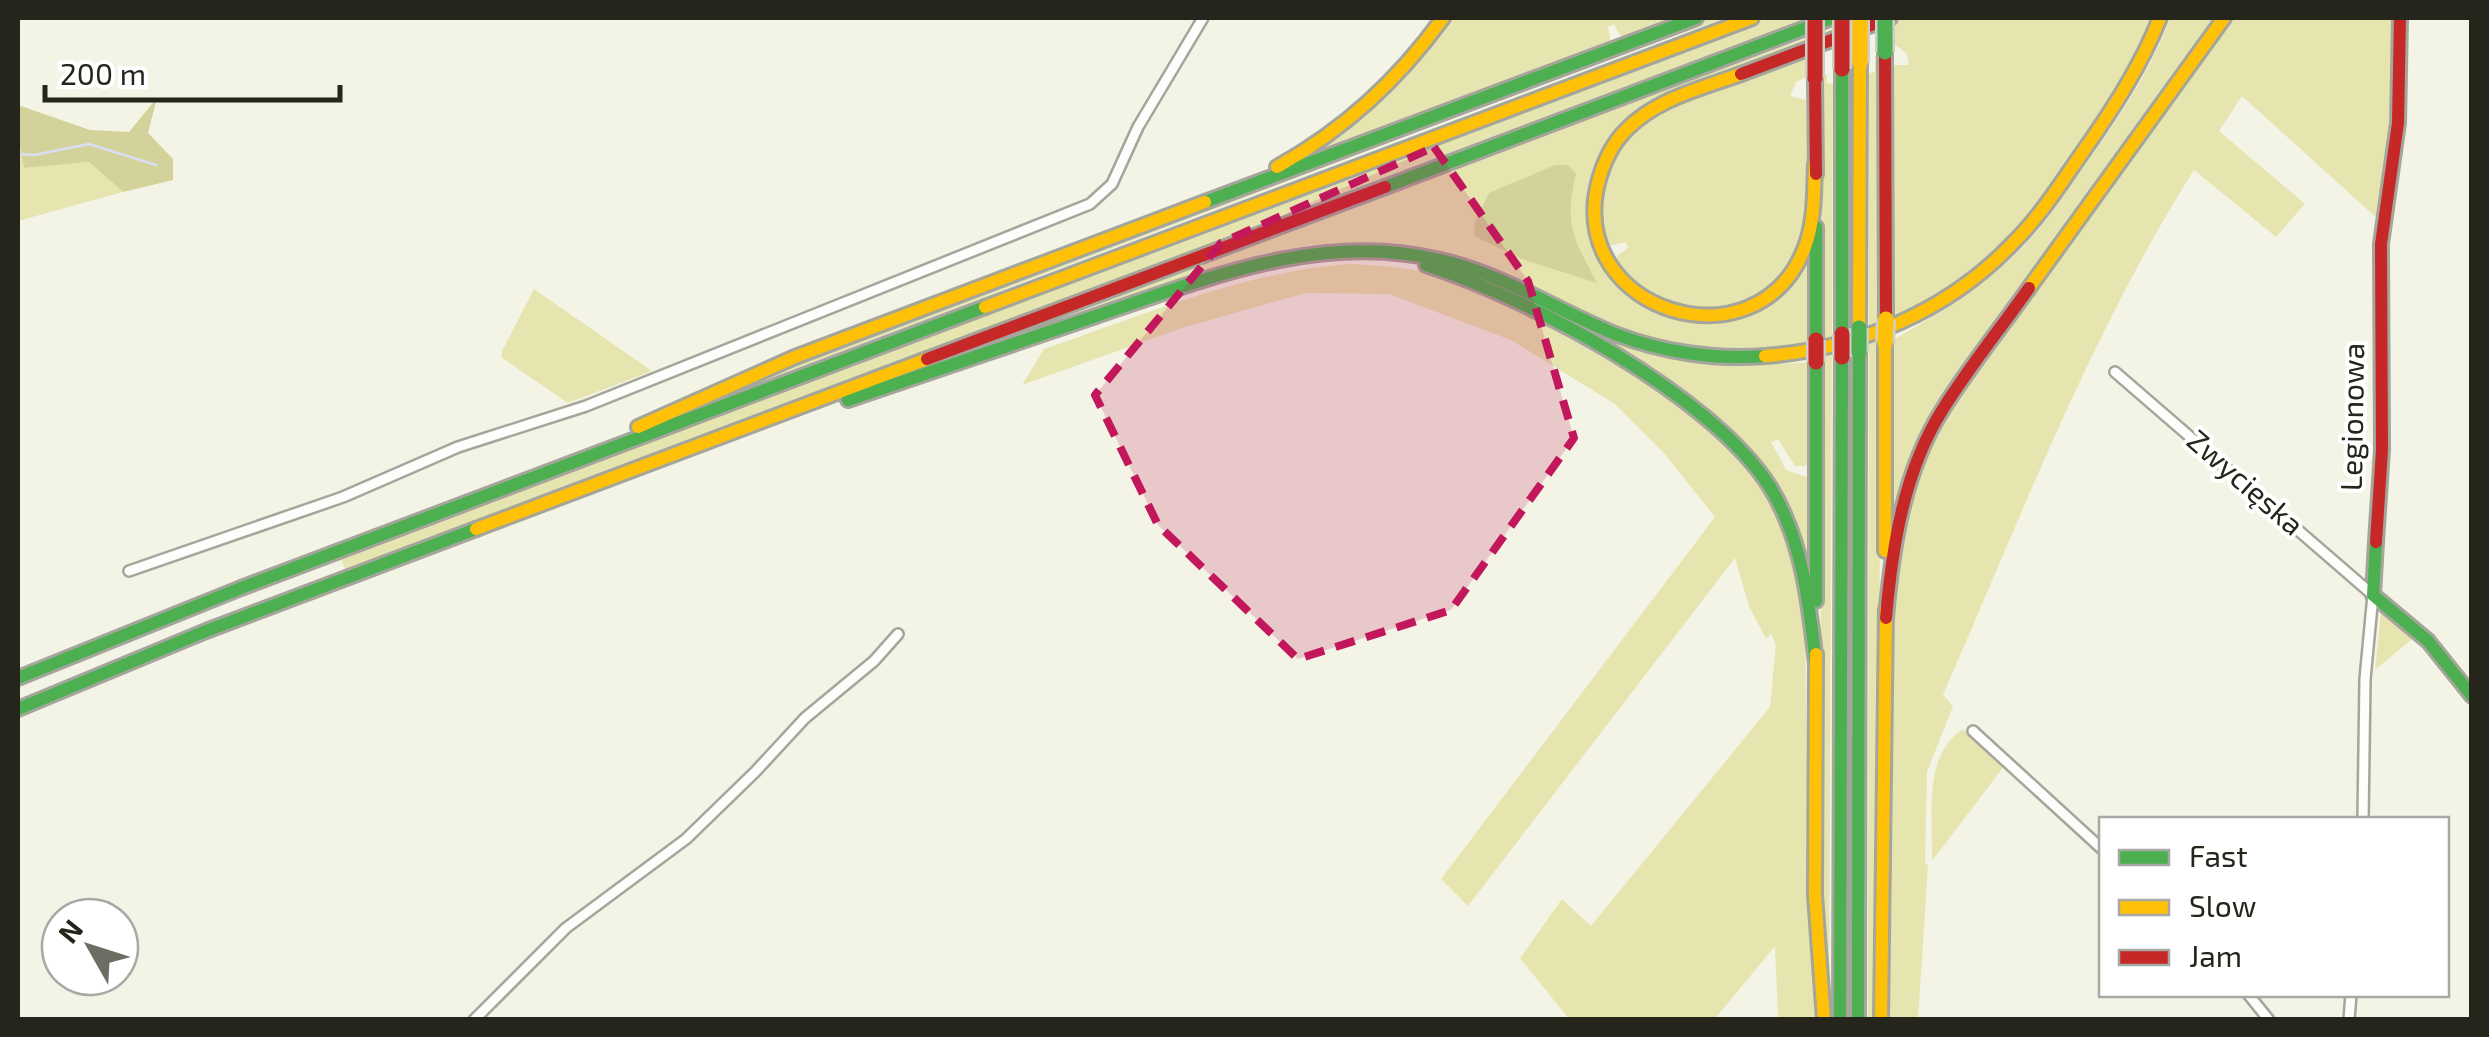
<svg xmlns="http://www.w3.org/2000/svg" width="2489" height="1037" viewBox="0 0 2489 1037" font-family="'Exo 2',sans-serif">
<style>
.green{fill:#e6e5b0}
.forest{fill:#d3d29a}
.lines{fill:none;stroke-linecap:round;stroke-linejoin:round}
.stream{stroke:#d8dff0;stroke-width:2.5}
.street-casing{stroke:#a5a69b;stroke-width:14}
.fast-casing{stroke:#a5a69b;stroke-width:18}
.slow-casing{stroke:#a5a69b;stroke-width:18}
.jam-casing{stroke:#a5a69b;stroke-width:18}
.street{stroke:#fdfdfb;stroke-width:9}
.fast{stroke:#4caf50;stroke-width:12}
.slow{stroke:#ffc107;stroke-width:12}
.jam{stroke:#c62828;stroke-width:12}
.fast-bridge-casing{stroke:#cfcfc9;stroke-width:20;stroke-linecap:butt}
.slow-bridge-casing{stroke:#cfcfc9;stroke-width:20;stroke-linecap:butt}
.jam-bridge-casing{stroke:#cfcfc9;stroke-width:20;stroke-linecap:butt}
.fast-bridge{stroke:#4caf50;stroke-width:15}
.slow-bridge{stroke:#ffc107;stroke-width:15}
.jam-bridge{stroke:#c62828;stroke-width:15}
.marked{fill:#c2185b;fill-opacity:0.2;stroke:#c2185b;stroke-width:8;stroke-dasharray:20 12;stroke-linejoin:round}
.labels{text-anchor:middle;stroke-width:8;stroke-linejoin:round;paint-order:stroke}
.street-label{font-size:30px;fill:#25251c;stroke:#fff}
</style>
<rect width="100%" height="100%" fill="#f3f4e6"/>
<path class="green" d="M1449 18H1681L1626 38 1620 35 1614 24 1608 27 1611 43 1314 156C1373 112 1407 78 1449 18Z
M1705 18H1725L1569 74 748 387 811 356Z
M1769 18H1818L346 571 340 557Z
M1862 18H1880L1638 110C1614 132 1576 176 1590 213 1601 243 1621 271 1636 298L1728 318 1811 250 1809 346C1730 353 1659 348 1586 314 1545 295 1506 270 1461 258 1419 248 1369 241 1325 244 1277 247 1231 264 1186 279 1130 298 1075 316 1019 335L1556 129Z
M1907 18H2154C2131 68 2103 112 2071 157 2020 229 1971 287 1891 318V65H1908C1910 54 1902 48 1892 44V23Z
M2170 18H2217L1959 377 1890 529 1891 341C1929 319 1970 296 2004 265 2034 239 2055 208 2077 176 2114 125 2148 77 2170 18Z
M2233 18H2395C2395 86 2390 152 2379 220L2242 96 2219 131 2305 204 2276 237 2194 170C2090 334 2021 517 1943 695L1953 706 1927 772 1925 862 1928 866 1918 1019 1886 1020 1893 620C1898 566 1903 511 1925 460 1940 427 1961 397 1981 367Z
M1882 53 1878 986 1875 1019 1868 1020 1869 73 1875 72V56Z
M1806 56V77L1796 82 1790 96 1806 100C1806 139 1813 193 1803 231 1788 289 1727 323 1670 305 1647 298 1631 280 1615 263L1617 256 1628 248 1626 242 1608 246C1569 116 1715 91 1806 56Z
M1854 65 1852 1019 1847 1020 1849 67Z
M1827 74V83L1833 84 1829 1020 1820 933 1822 76Z
M18 137 24 168 89 162 123 192 18 221Z
M1348 264C1385 265 1419 269 1454 280 1498 295 1537 320 1577 343 1635 376 1696 405 1740 456 1780 501 1797 559 1805 617L1808 880 1817 1019H1778L1775 946 1714 1020 1569 1019 1520 958 1562 899 1591 926 1770 707 1776 645 1771 634 1766 639 1749 606 1735 558 1468 906 1441 879 1715 517 1664 453 1615 404 1511 340 1389 294 1306 293 1185 327 1022 385 1044 349C1144 315 1243 272 1348 264Z
M534 289 652 371 568 403 502 358V351Z
M1570 324C1658 362 1714 370 1809 362L1810 462 1805 466H1795L1778 439 1771 442 1786 470 1810 478V573L1752 455Z
M2381 611 2417 635 2375 670Z
M1963 729 2005 765 1932 861C1933 819 1922 755 1963 729Z"/>
<path class="forest" d="M157 98 148 133 173 159V180L123 192 89 162 24 168 18 137V105L90 130 129 132Z
M1555 165H1568L1576 174C1564 225 1573 237 1597 283L1522 259 1474 236 1475 222 1489 193Z"/>
<g class="lines">
<path class="stream" d="M18 154 34 155 89 144 156 165"/>
<defs>
<path id="street" d="M2115 372 2373 595 2365 679 2363 820
M129 571 343 497 458 447 586 406 1090 204 1112 184 1138 127 1203 18
M1973 731 2102 849
M2248 994 2269 1020
M474 1020 566 928 686 839 755 772 805 718 874 661 898 634
M2349 1020 2351 994"/>
<path id="fast" d="M1842 69V334
M1385 187 1832 18
M1205 202 1696 18
M1816 227V340
M1426 265C1529 298 1712 395 1770 487 1803 541 1809 603 1816 664
M1816 362V601
M848 400C930 372 1011 345 1093 317 1206 279 1320 231 1440 260 1503 274 1556 310 1615 334 1662 352 1715 360 1765 356
M2376 542 2373 595 2428 641 2472 696
M18 678 241 588 985 307
M18 709 206 631 476 529
M1840 1020 1842 357
M1858 1020 1859 352"/>
<path id="slow" d="M1741 74C1702 88 1656 99 1626 130 1612 144 1603 164 1598 183 1566 312 1758 371 1805 247 1815 221 1814 191 1815 164
M1277 167C1345 129 1397 81 1443 18
M2029 288 2224 18
M985 307 1752 18
M1859 328 1860 63
M1885 343V551
M1765 356C1859 349 1949 311 2015 241 2040 216 2060 185 2080 156 2111 112 2140 68 2160 18
M638 427 795 357 1205 202
M476 529 927 359
M1816 654 1815 895 1824 1020
M1881 1020 1886 609"/>
<path id="jam" d="M1885 52 1886 319
M1741 74 1890 18
M1815 78 1816 174
M927 359 1385 187
M2376 542 2382 450 2381 244 2398 123 2400 18
M1886 618C1892 547 1904 470 1943 409 1969 367 2001 328 2029 288"/>
</defs>
<use href="#street" class="street-casing"/>
<use href="#fast" class="fast-casing"/>
<use href="#slow" class="slow-casing"/>
<use href="#jam" class="jam-casing"/>
<use href="#street" class="street"/>
<use href="#fast" class="fast"/>
<use href="#slow" class="slow"/>
<use href="#jam" class="jam"/>
<defs>
<path id="fast-bridge" d="M1885 18V52
M1859 328V352"/>
<path id="slow-bridge" d="M1860 18V63
M1885 343 1886 319"/>
<path id="jam-bridge" d="M1815 18V78
M1842 18V69
M1842 334V357
M1816 340V362"/>
</defs>
<use href="#fast-bridge" class="fast-bridge-casing"/>
<use href="#slow-bridge" class="slow-bridge-casing"/>
<use href="#jam-bridge" class="jam-bridge-casing"/>
<use href="#fast-bridge" class="fast-bridge"/>
<use href="#slow-bridge" class="slow-bridge"/>
<use href="#jam-bridge" class="jam-bridge"/>
</g>
<path class="marked" d="M1434 147 1528 281 1574 438 1451 610 1298 659 1158 525 1095 395 1221 243Z"/>
<g class="labels">
<g class="street-label">
<text transform="translate(2353 417) rotate(-89)" y="10">Legionowa</text>
<text transform="translate(2245 483) rotate(41)" y="10">Zwycięska</text>
</g>
</g>
<rect width="2489" height="1037" fill="none" stroke="#25251c" stroke-width="40"/>
<rect x="2099" y="817" width="350" height="180" fill="#ffffff" stroke="#a8a8a4" stroke-width="2.5"/>
<rect x="2119" y="850" width="50" height="15" fill="#4caf50" stroke="#a8a8a4" stroke-width="2.5"/>
<text x="2189" y="867" font-size="30" fill="#25251c">Fast</text>
<rect x="2119" y="900" width="50" height="15" fill="#ffc107" stroke="#a8a8a4" stroke-width="2.5"/>
<text x="2189" y="917" font-size="30" fill="#25251c">Slow</text>
<rect x="2119" y="950" width="50" height="15" fill="#c62828" stroke="#a8a8a4" stroke-width="2.5"/>
<text x="2189" y="967" font-size="30" fill="#25251c">Jam</text>
<g transform="translate(90 947) rotate(309)"><circle r="48" fill="#ffffff" stroke="#a8a8a4" stroke-width="2.5"/>
<path d="M0-8L18 38L0 25L-18 38Z" fill="#6d6d63"/>
<text y="-15" font-size="28" font-weight="bold" text-anchor="middle" fill="#25251c">N</text>
</g>
<path d="M45 85v15h295v-15" fill="none" stroke="#25251c" stroke-width="5"/>
<text x="60" y="85" font-size="30" fill="#25251c" stroke="#ffffff" stroke-width="8" paint-order="stroke">200 m</text>
</svg>
